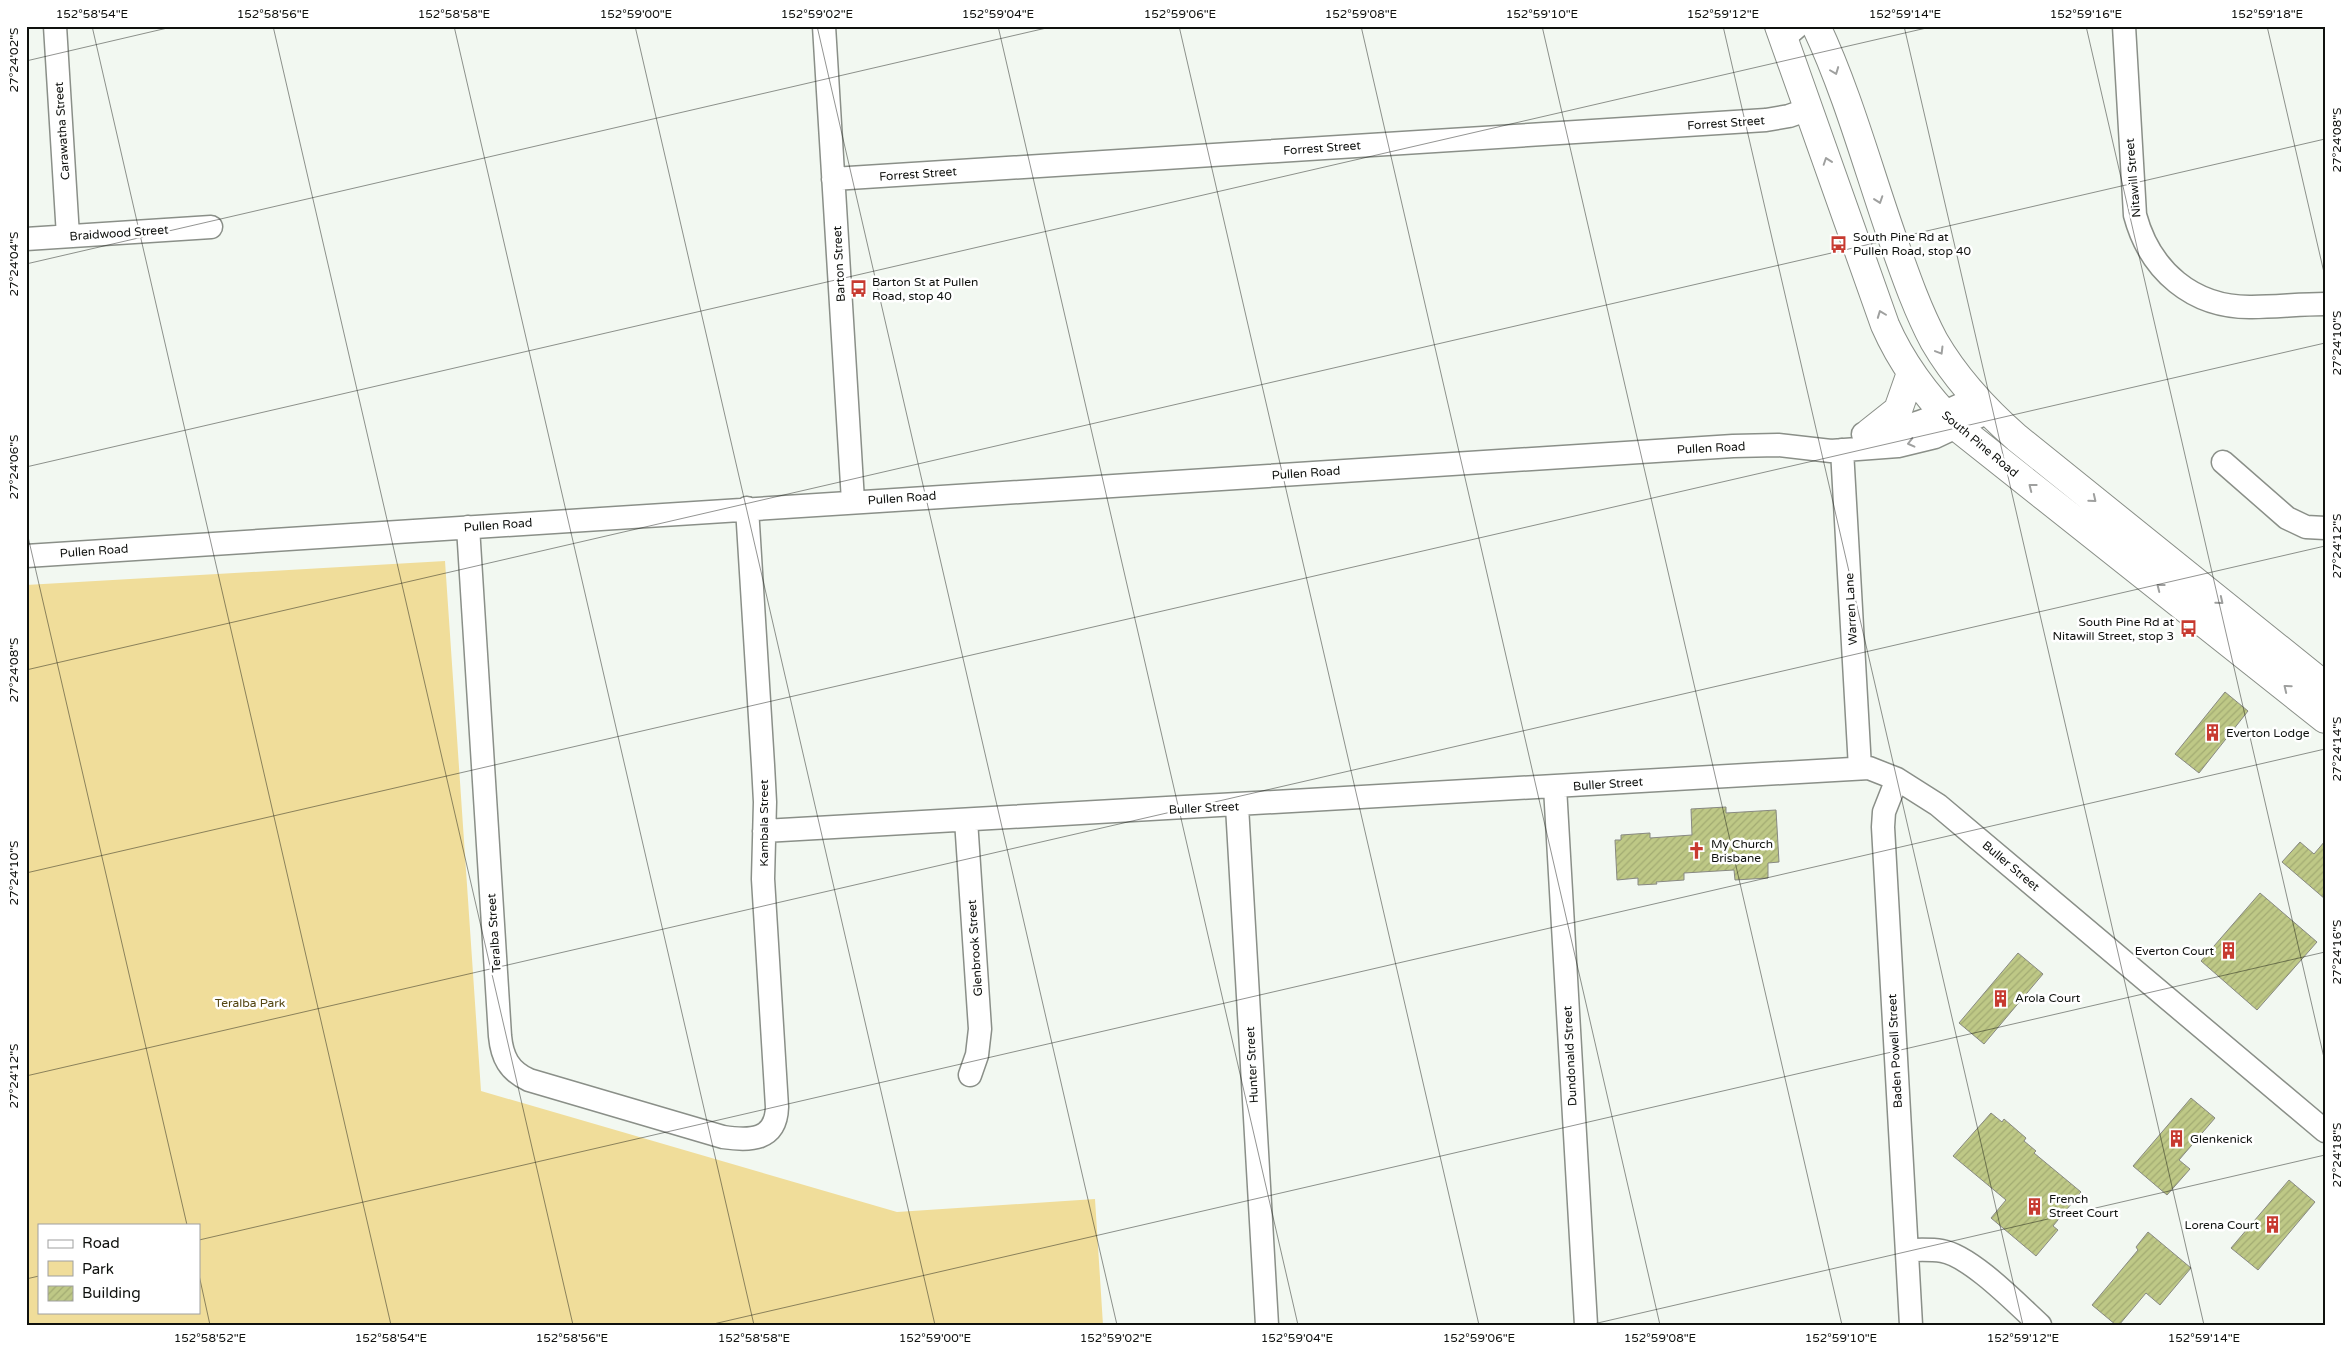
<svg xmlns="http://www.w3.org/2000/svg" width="2351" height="1351" viewBox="0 0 2351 1351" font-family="'Varela Round',sans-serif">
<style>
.green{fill:#f0dd9a;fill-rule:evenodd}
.building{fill:url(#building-hatch);stroke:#888982}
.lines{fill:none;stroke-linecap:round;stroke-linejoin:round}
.minor-casing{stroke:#8a8f88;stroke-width:25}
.highway-casing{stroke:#8a8f88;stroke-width:30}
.minor{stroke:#fff;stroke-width:22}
.highway{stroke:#fff;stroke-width:28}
.oneway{stroke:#9fa09f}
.ticks{fill:none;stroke:#0f110e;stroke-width:1;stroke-opacity:0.45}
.labels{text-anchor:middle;stroke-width:5;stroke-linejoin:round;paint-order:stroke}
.street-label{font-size:12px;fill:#0f110e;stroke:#fff}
.poi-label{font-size:12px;fill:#0f110e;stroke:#fff;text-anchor:start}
.park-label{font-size:12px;fill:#544612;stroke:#fff}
.neatline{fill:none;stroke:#0f110e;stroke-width:2}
.ticks-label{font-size:12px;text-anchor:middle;fill:#0f110e}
</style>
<defs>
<pattern id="building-hatch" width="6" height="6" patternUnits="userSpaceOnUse" patternTransform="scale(1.25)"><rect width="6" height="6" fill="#bec886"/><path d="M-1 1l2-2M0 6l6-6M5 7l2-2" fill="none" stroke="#a2ab72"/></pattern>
</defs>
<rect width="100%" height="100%" fill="#f2f8f1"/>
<path class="green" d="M445 561 481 1091 897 1212 1095 1199 1103 1325H26V585ZM39 1225H199V1312H39Z"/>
<path class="building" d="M2225 692 2248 711 2199 773 2175 754Z
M1726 807V813L1776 810 1779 862 1768 863V878L1735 880 1734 870 1684 873V880L1656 882 1657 884 1638 885V878L1617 880 1615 840H1621V835L1650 833V838L1692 835 1691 809Z
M2325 841V899L2282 862 2300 842 2314 854Z
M2260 893 2317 942 2257 1010 2201 961Z
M2018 953 2043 974 1984 1044 1959 1023Z
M2191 1098 2215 1118 2179 1160 2190 1169 2167 1195 2133 1166Z
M1991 1113 2002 1122 2004 1119 2026 1138 2024 1141 2036 1151 2034 1153 2081 1192 2053 1226 2058 1230 2036 1256 1991 1218 2006 1200 1953 1156Z
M2289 1180 2315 1202 2258 1270 2231 1248Z
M2148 1232 2191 1268 2160 1305 2146 1293 2119 1325H2116L2092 1305 2138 1250 2136 1247Z"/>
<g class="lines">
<defs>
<path id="minor" d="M55 26 68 236
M824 26 853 501
M2124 26 2135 215C2150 271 2193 308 2252 307 2276 307 2300 304 2325 304
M1784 38 1798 26
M833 179 1766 120 1789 116 1809 109
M26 239 211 227
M1863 434C1905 431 1938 416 1975 398
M1842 450 1860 768
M2223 462 2287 518 2306 527 2325 528
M468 527 500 1036C502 1057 509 1071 529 1080L723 1137C750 1141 776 1141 777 1107L763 879 765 802 763 765 747 508
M26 556 1733 446 1778 445 1831 451 1898 446 1935 437 1988 412
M1897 779 1884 812 1883 827 1911 1325
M1555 787 1586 1325
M1237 806 1267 1325
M966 820 980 1029 977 1055 970 1075
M764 831 1869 768 1897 779 1938 805 2325 1131
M1907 1250C1918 1250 1930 1249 1942 1251 1971 1256 2017 1304 2040 1325"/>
<path id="highway" d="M1779 26 1885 325C1902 364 1927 397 1957 427L2325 719
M1816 26C1848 94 1868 169 1893 240 1905 274 1917 309 1934 341 1956 379 1985 410 2017 438L2325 686
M1869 433 1898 410 1911 373"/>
</defs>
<use href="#minor" class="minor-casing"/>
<use href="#highway" class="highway-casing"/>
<use href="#minor" class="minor"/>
<use href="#highway" class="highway"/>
</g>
<defs><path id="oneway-chevron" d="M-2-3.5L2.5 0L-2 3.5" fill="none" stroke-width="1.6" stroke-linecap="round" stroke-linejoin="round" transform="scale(1.25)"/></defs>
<g class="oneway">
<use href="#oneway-chevron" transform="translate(1835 71) rotate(69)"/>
<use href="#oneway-chevron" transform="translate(1827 161) rotate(-109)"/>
<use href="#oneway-chevron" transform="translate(1879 200) rotate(71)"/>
<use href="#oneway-chevron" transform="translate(1881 314) rotate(-111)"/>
<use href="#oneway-chevron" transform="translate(1940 351) rotate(59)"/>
<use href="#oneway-chevron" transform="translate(1911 443) rotate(166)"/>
<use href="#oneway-chevron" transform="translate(2032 487) rotate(-142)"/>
<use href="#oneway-chevron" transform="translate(2093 499) rotate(39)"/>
<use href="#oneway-chevron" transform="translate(2160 587) rotate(-142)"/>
<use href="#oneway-chevron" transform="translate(2220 601) rotate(39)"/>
<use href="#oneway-chevron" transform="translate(2287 688) rotate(-141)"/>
</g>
<path class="ticks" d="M92 26 391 1325M273 26 573 1325M454 26 754 1325M635 26 935 1325M817 26 1117 1325M998 26 1298 1325M1179 26 1479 1325M1361 26 1660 1325M1542 26 1842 1325M1723 26 2023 1325M1904 26 2204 1325M2086 26 2325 1062M2267 26 2325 277M26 61 176 26M26 264 1055 26M26 467 1935 26M26 528 187 1225M26 670 2325 139M26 873 2325 343M26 1076 2325 546M199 1240 2325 749M199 1275 210 1325M26 1279 39 1276M26 1313 29 1325M709 1325 2325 952M1589 1325 2325 1155"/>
<defs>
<symbol id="bus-bare" viewBox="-9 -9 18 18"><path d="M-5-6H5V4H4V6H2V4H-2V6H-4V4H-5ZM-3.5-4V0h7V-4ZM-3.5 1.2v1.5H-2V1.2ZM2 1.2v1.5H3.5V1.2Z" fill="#c73a30" stroke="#fff" stroke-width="2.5" paint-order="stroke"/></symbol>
<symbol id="building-bare" viewBox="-9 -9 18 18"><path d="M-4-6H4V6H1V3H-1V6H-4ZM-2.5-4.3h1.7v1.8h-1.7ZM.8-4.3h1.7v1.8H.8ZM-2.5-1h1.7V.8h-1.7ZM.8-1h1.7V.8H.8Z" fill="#c73a30" stroke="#fff" stroke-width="2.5" paint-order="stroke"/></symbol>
<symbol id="church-bare" viewBox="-9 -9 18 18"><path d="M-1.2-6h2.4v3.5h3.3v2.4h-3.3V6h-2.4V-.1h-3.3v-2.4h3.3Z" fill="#c73a30" stroke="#fff" stroke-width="2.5" paint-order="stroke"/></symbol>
</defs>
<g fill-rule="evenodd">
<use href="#bus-bare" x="1826" y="232" width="25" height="25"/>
<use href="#bus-bare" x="846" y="276" width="25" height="25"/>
<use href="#bus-bare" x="2176" y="616" width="25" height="25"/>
<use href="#building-bare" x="2200" y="720" width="25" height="25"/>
<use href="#church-bare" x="1684" y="838" width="25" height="25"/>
<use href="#building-bare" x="2216" y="938" width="25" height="25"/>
<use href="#building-bare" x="1988" y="986" width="25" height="25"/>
<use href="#building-bare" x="2164" y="1126" width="25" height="25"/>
<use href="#building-bare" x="2022" y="1194" width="25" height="25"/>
<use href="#building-bare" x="2260" y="1212" width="25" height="25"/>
</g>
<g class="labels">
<g class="street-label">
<text transform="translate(1726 123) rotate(-4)" y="4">Forrest Street</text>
<text transform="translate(62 131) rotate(-94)" y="4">Carawatha Street</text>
<text transform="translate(1322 148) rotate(-4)" y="4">Forrest Street</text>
<text transform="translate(918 174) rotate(-4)" y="4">Forrest Street</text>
<text transform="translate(2133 178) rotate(-95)" y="4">Nitawill Street</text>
<text transform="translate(119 233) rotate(-4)" y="4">Braidwood Street</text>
<text transform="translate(839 264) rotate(-93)" y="4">Barton Street</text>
<text transform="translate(1980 444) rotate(40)" y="4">South Pine Road</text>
<text transform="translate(1711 448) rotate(-3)" y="4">Pullen Road</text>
<text transform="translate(1306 473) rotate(-4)" y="4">Pullen Road</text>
<text transform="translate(902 498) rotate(-4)" y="4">Pullen Road</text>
<text transform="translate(498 525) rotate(-4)" y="4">Pullen Road</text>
<text transform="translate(94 551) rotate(-4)" y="4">Pullen Road</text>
<text transform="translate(1851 609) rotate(-93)" y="4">Warren Lane</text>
<text transform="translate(1608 784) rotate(-4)" y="4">Buller Street</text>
<text transform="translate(1204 808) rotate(-3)" y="4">Buller Street</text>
<text transform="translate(764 823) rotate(-90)" y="4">Kambala Street</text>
<text transform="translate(2011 866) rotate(40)" y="4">Buller Street</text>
<text transform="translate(494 933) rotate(-94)" y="4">Teralba Street</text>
<text transform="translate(975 948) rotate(-94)" y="4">Glenbrook Street</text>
<text transform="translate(1895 1051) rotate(-93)" y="4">Baden Powell Street</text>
<text transform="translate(1570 1056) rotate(-93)" y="4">Dundonald Street</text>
<text transform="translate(1252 1065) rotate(-93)" y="4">Hunter Street</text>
</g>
<g class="poi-label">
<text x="1853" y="241">South Pine Rd at<tspan x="1853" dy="14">Pullen Road, stop 40</tspan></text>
<text x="872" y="286">Barton St at Pullen<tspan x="872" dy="14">Road, stop 40</tspan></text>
<text x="2174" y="626" text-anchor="end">South Pine Rd at<tspan x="2174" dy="14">Nitawill Street, stop 3</tspan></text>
<text x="2226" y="737">Everton Lodge</text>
<text x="1711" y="848">My Church<tspan x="1711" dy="14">Brisbane</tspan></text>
<text x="2214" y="955" text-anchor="end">Everton Court</text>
<text x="2015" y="1002">Arola Court</text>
<text x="2190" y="1143">Glenkenick</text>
<text x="2049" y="1203">French<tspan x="2049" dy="14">Street Court</tspan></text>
<text x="2259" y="1229" text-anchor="end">Lorena Court</text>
</g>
<g class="park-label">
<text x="250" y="1007">Teralba Park</text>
</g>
</g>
<rect width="2351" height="1351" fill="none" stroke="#ffffff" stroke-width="55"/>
<rect x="38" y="1224" width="162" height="90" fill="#ffffff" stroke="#9fa09f"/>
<rect x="48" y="1240" width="25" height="8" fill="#ffffff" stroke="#9fa09f"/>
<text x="82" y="1248" font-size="15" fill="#0f110e">Road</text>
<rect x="48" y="1261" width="25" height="15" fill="#f0dd9a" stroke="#9fa09f"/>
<text x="82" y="1274" font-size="15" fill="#0f110e">Park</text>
<rect x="48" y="1286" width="25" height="15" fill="url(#building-hatch)" stroke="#9fa09f"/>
<text x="82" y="1298" font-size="15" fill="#0f110e">Building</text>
<rect x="28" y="28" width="2296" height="1296" class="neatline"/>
<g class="ticks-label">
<text x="92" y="18">152°58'54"E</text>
<text x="273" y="18">152°58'56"E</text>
<text x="454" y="18">152°58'58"E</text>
<text x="636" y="18">152°59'00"E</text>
<text x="817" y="18">152°59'02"E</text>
<text x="998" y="18">152°59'04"E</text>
<text x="1180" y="18">152°59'06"E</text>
<text x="1361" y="18">152°59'08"E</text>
<text x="1542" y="18">152°59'10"E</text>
<text x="1723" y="18">152°59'12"E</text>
<text x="1905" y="18">152°59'14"E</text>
<text x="2086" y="18">152°59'16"E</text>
<text x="2267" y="18">152°59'18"E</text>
<text transform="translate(14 60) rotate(-90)" y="4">27°24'02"S</text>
<text transform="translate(2337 140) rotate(-90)" y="4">27°24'08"S</text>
<text transform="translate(14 264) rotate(-90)" y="4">27°24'04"S</text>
<text transform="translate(2337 343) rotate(-90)" y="4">27°24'10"S</text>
<text transform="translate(14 467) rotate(-90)" y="4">27°24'06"S</text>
<text transform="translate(2337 546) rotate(-90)" y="4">27°24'12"S</text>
<text transform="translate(14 670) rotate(-90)" y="4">27°24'08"S</text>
<text transform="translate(2337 749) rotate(-90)" y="4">27°24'14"S</text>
<text transform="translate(14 873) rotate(-90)" y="4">27°24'10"S</text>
<text transform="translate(2337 952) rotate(-90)" y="4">27°24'16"S</text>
<text transform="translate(14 1076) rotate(-90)" y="4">27°24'12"S</text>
<text transform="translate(2337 1155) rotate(-90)" y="4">27°24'18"S</text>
<text x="210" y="1342">152°58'52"E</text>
<text x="391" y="1342">152°58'54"E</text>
<text x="572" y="1342">152°58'56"E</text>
<text x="754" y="1342">152°58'58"E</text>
<text x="935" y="1342">152°59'00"E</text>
<text x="1116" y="1342">152°59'02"E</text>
<text x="1297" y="1342">152°59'04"E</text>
<text x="1479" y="1342">152°59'06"E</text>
<text x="1660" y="1342">152°59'08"E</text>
<text x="1841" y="1342">152°59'10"E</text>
<text x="2023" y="1342">152°59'12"E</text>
<text x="2204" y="1342">152°59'14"E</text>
</g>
</svg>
